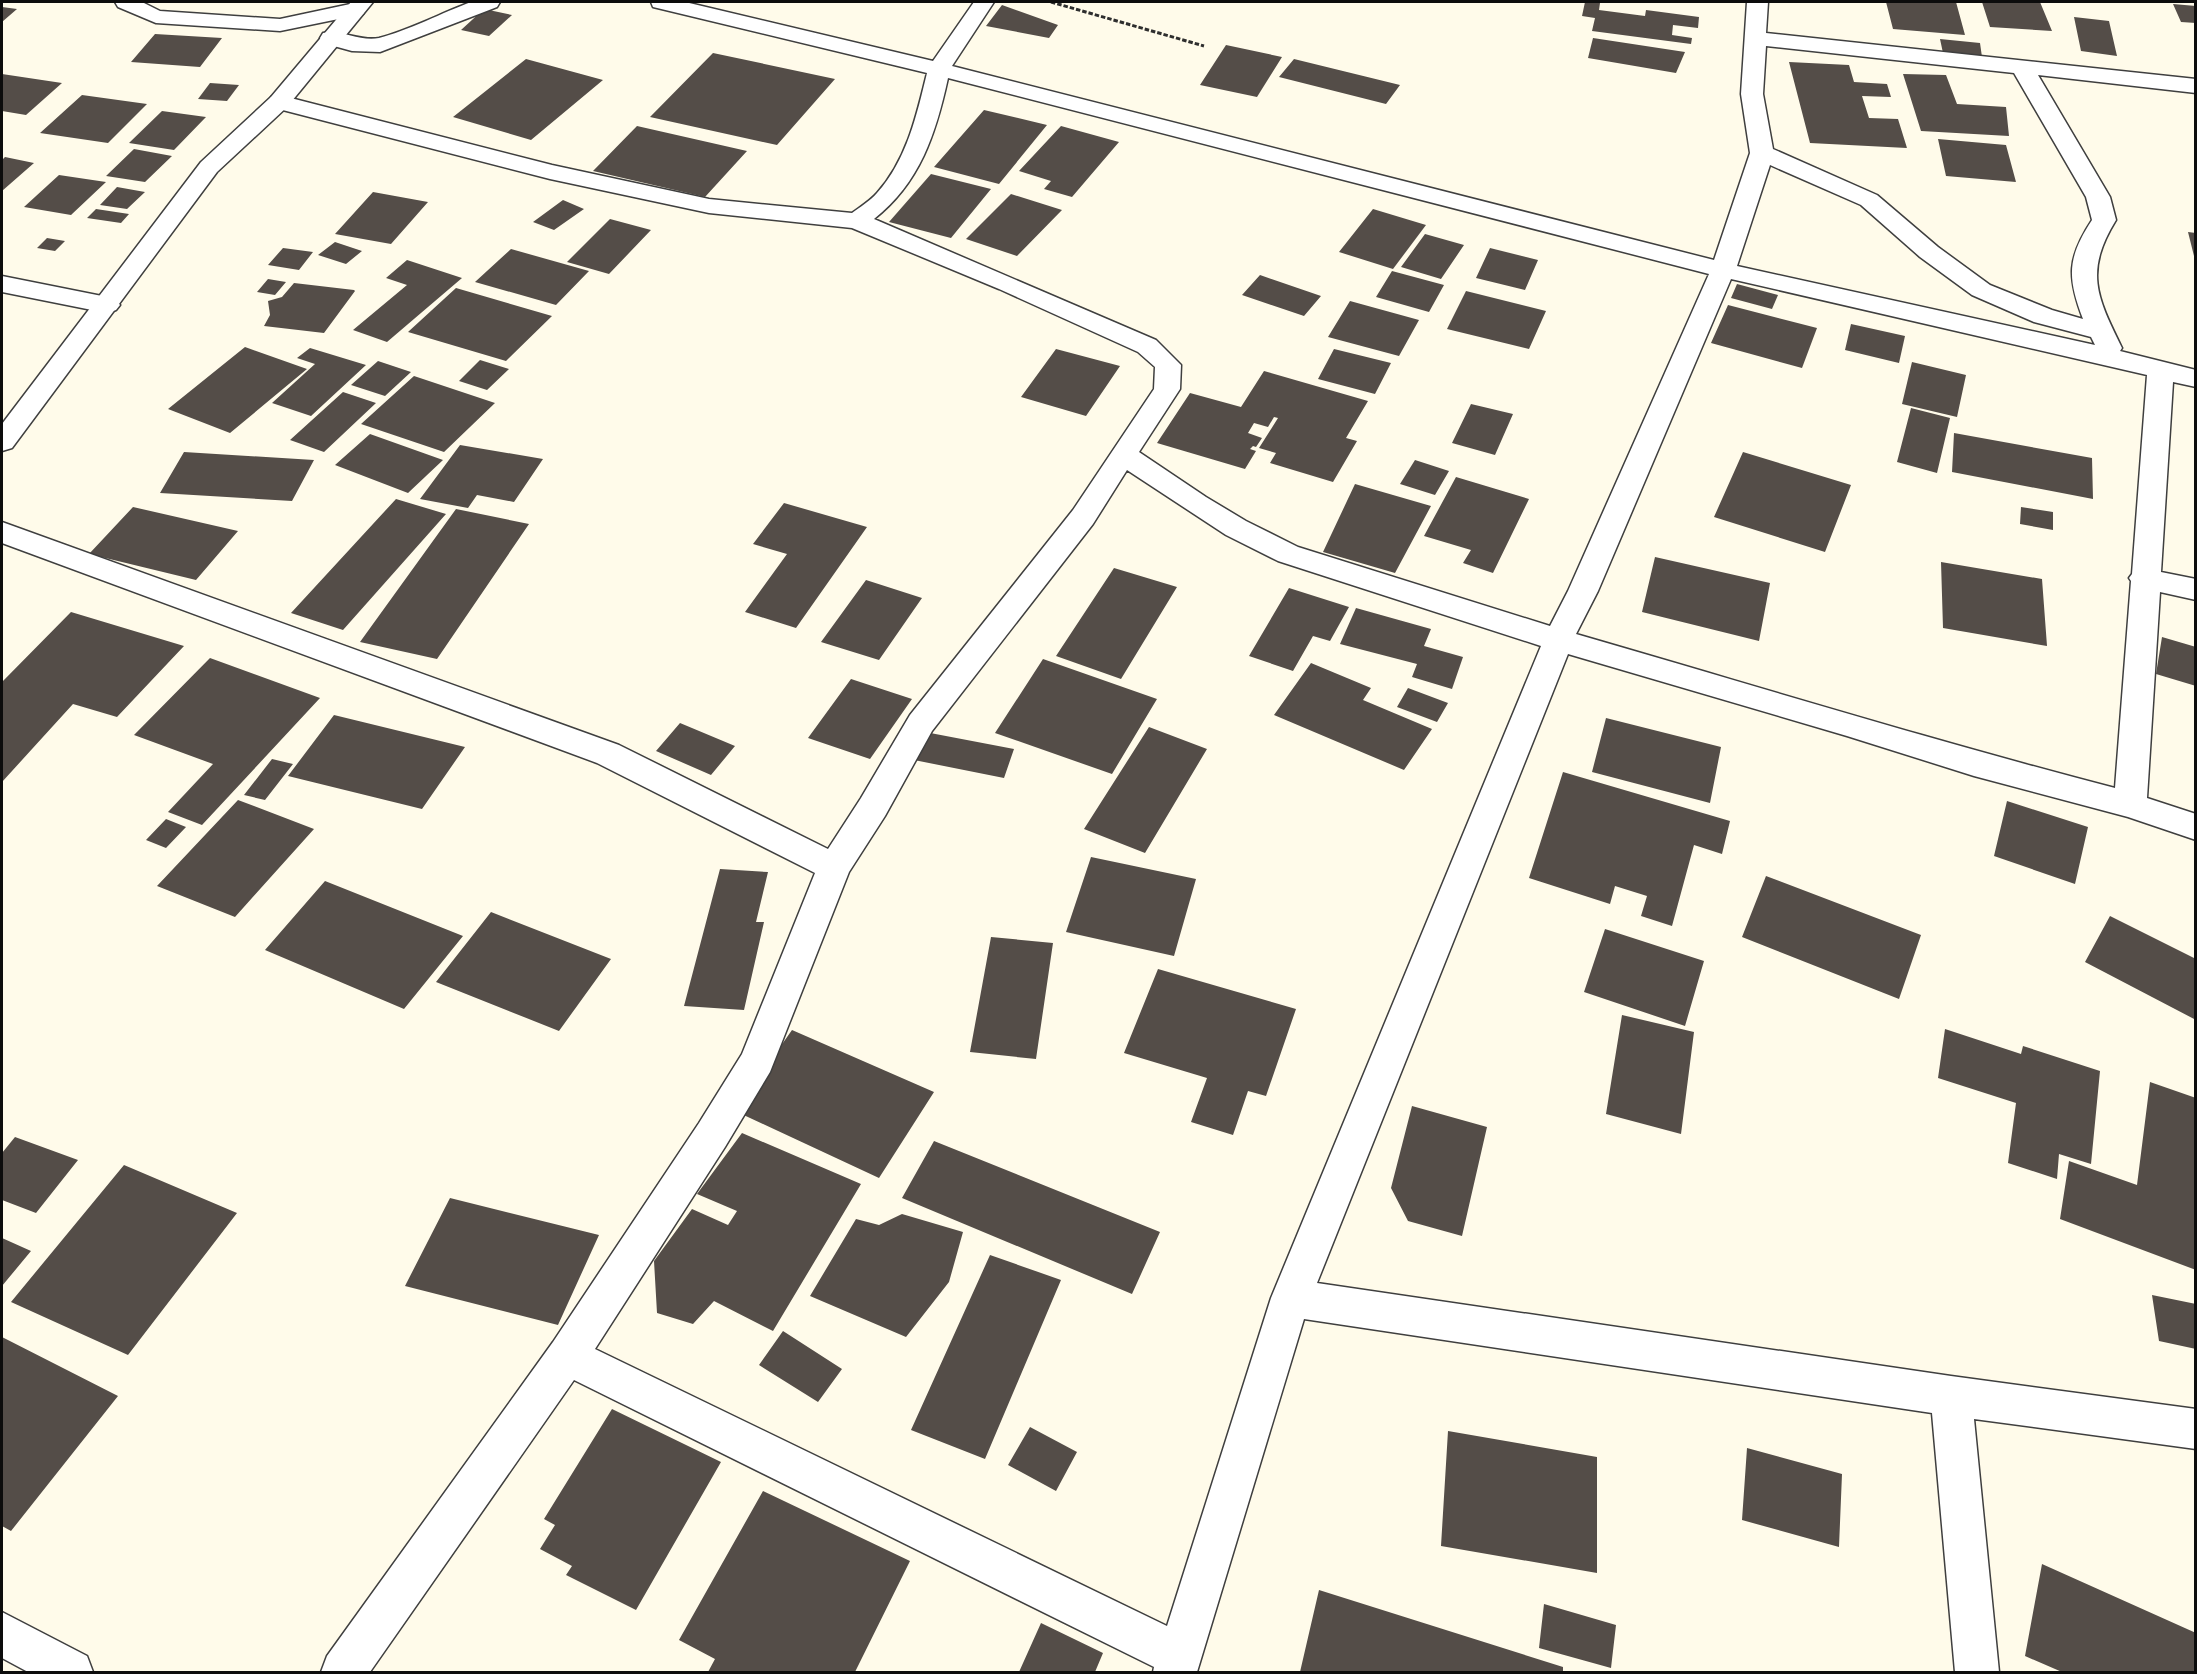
<svg xmlns="http://www.w3.org/2000/svg" width="2197" height="1674" viewBox="0 0 2197 1674" font-family="'Crimson Pro',serif">
<style>
.building{fill:#544d48}
.lines{fill:none;stroke-linecap:round;stroke-linejoin:round}
.minor-casing{stroke:#3f3f3f;stroke-width:3}
.tertiary-casing{stroke:#3f3f3f;stroke-width:3}
.path{stroke:#2e2e2e;stroke-width:3;stroke-dasharray:4.5 2;stroke-linecap:butt}
.minor{fill:#fff;fill-rule:evenodd}
.tertiary{fill:#fff;fill-rule:evenodd}
</style>
<rect width="100%" height="100%" fill="#fffbea"/>
<path class="building" d="M1585 2 1600 3 1599 10 1645 16 1646 10 1699 17 1698 28 1673 25 1672 35 1692 38 1691 44 1592 31 1595 18 1582 16Z
M1886 2H1956L1965 35 1893 29Z
M1982 2H2040L2052 31 1990 27Z
M2173 4 2196 6V23L2181 22Z
M1002 5 1058 25 1049 38 986 26Z
M2 7 17 9 2 22Z
M484 9 512 15 489 36 461 30Z
M2074 17 2109 21 2117 56 2081 51Z
M155 34 222 38 200 67 131 62Z
M1593 38 1685 52 1676 73 1588 58Z
M1940 39 1980 43 1982 57 1943 53Z
M1226 45 1282 57 1257 97 1200 85Z
M713 53 835 79 777 145 650 117Z
M526 59 603 80 531 140 453 117Z
M1294 59 1400 85 1386 104 1279 77Z
M1789 62 1849 65 1854 82 1887 84 1891 97 1862 96 1869 118 1898 119 1907 148 1810 143Z
M2 74 62 83 26 115 2 111Z
M1903 74 1946 75 1957 104 2006 107 2009 136 1921 131Z
M210 83 239 85 227 101 198 99Z
M82 95 147 104 108 143 40 133Z
M984 110 1047 125 999 184 934 167Z
M162 111 206 117 174 150 129 143Z
M637 126 747 151 705 197 593 171Z
M1061 126 1119 142 1072 197 1044 189 1051 181 1019 171Z
M1938 139 2006 145 2016 182 1946 176Z
M134 149 172 156 145 182 106 176Z
M5 157 34 163 2 191V160Z
M931 174 991 189 951 238 889 222Z
M59 175 106 182 71 215 24 207Z
M117 187 145 192 127 209 100 205Z
M373 192 428 202 391 244 335 234Z
M1011 194 1062 210 1017 256 966 239Z
M563 200 584 209 554 230 533 222Z
M96 209 129 214 121 223 87 218Z
M1373 209 1426 225 1393 269 1339 252Z
M610 219 651 230 609 274 567 262Z
M2188 232 2196 233V260H2195Z
M1425 234 1464 245 1441 279 1401 267Z
M47 238 65 241 55 251 37 248Z
M335 242 362 251 346 264 318 255Z
M283 248 313 252 299 270 268 265Z
M1490 248 1538 260 1525 290 1476 278Z
M511 249 589 271 556 305 475 282Z
M407 260 462 278 387 342 353 330 407 285 386 278Z
M1392 271 1444 285 1429 312 1376 297Z
M1260 275 1321 296 1304 316 1242 295Z
M268 279 286 282 275 295 257 292Z
M294 283 354 290 355 291 324 333 264 326 270 315 268 301 282 297Z
M1737 284 1778 295 1772 309 1731 298Z
M456 288 552 316 506 361 408 332Z
M1466 291 1546 311 1529 349 1447 329Z
M1350 301 1419 320 1399 356 1328 337Z
M1728 305 1817 328 1802 368 1711 343Z
M1851 324 1905 336 1899 363 1845 350Z
M245 347 307 369 230 433 168 409Z
M310 348 366 365 311 416 272 403 315 364 297 358Z
M1056 349 1120 366 1086 416 1021 397Z
M1334 349 1391 363 1375 394 1318 379Z
M480 360 509 369 487 390 459 381Z
M378 361 411 372 385 396 351 385Z
M1912 362 1966 375 1957 417 1902 404Z
M1264 371 1368 401 1346 438 1357 441 1333 482 1270 463 1276 453 1259 448 1278 418 1274 417 1268 427 1254 423 1248 433 1262 438 1256 447 1253 446 1250 449 1256 451 1245 469 1157 443 1190 393 1241 407Z
M414 376 495 403 444 452 361 424Z
M343 392 376 403 324 452 290 440Z
M1471 404 1513 414 1495 455 1452 443Z
M1911 408 1950 418 1937 473 1897 462Z
M1954 433 2092 458 2093 499 1952 472Z
M370 434 443 460 408 493 335 465Z
M460 445 543 459 514 502 477 495 468 508 420 499Z
M184 452 314 460 292 501 160 493Z
M1743 452 1851 485 1825 552 1714 517Z
M1415 460 1449 471 1435 495 1400 484Z
M1456 477 1529 499 1493 573 1463 563 1471 550 1424 536Z
M1355 484 1431 506 1395 573 1323 552Z
M396 499 446 514 343 630 291 613Z
M784 503 867 527 796 628 745 612 787 554 753 544Z
M133 507 238 531 196 580 89 554Z
M2021 507 2053 512V530L2020 524Z
M456 509 529 524 437 659 360 642Z
M1655 557 1770 583 1759 641 1642 612Z
M1941 562 2042 579 2047 646 1943 628Z
M1114 568 1177 587 1121 679 1056 656Z
M866 580 922 598 879 660 821 642Z
M1289 588 1349 607 1330 641 1313 636 1293 671 1249 656Z
M1356 608 1431 629 1424 646 1463 657 1452 689 1412 677 1417 664 1340 644Z
M71 612 184 646 117 717 73 704 2 782V682Z
M2162 637 2196 647V686L2156 674Z
M210 658 320 698 202 825 168 812 213 764 134 735Z
M1043 659 1157 699 1112 774 995 733Z
M1311 663 1371 688 1363 700 1432 729 1404 770 1274 715Z
M851 679 912 699 870 759 808 738Z
M1408 688 1448 703 1437 722 1397 707Z
M334 715 465 747 422 809 288 776Z
M1606 718 1721 747 1710 803 1592 772Z
M680 723 735 746 711 775 656 751Z
M1149 727 1207 749 1145 853 1084 829Z
M925 732 1014 749 1004 778 914 760Z
M272 759 293 764 265 800 244 795Z
M1563 772 1730 821 1722 854 1694 845 1672 926 1641 916 1647 896 1615 886 1610 904 1529 878Z
M238 800 314 829 235 917 157 886Z
M2007 801 2088 827 2075 884 1994 856Z
M166 819 186 827 166 848 146 840Z
M1091 857 1196 879 1174 956 1066 932Z
M720 869 768 872 756 922H764L744 1010 684 1006Z
M1766 876 1921 935 1899 999 1742 937Z
M325 881 463 936 404 1009 265 950Z
M491 912 611 959 559 1031 436 982Z
M2110 916 2196 959V1020L2085 962Z
M1605 929 1704 961 1685 1026 1584 992Z
M991 937 1053 943 1036 1059 970 1052Z
M1158 969 1296 1009 1266 1096 1248 1091 1233 1135 1191 1122 1207 1078 1124 1053Z
M1622 1015 1694 1032 1681 1134 1606 1114Z
M1945 1029 2021 1054 2023 1046 2100 1071 2091 1164 2059 1154 2057 1179 2008 1163 2016 1103 1938 1078Z
M792 1030 934 1092 879 1178 735 1111Z
M2150 1082 2196 1098V1270L2060 1219 2069 1161 2137 1185Z
M1412 1106 1487 1127 1462 1236 1408 1221 1391 1188Z
M742 1133 861 1184 773 1331 714 1301 693 1324 657 1313 654 1261 692 1209 728 1225 737 1211 697 1194Z
M15 1137 78 1160 36 1213 2 1200V1153Z
M934 1141 1160 1232 1132 1294 902 1198Z
M124 1165 237 1213 128 1355 11 1302Z
M450 1198 599 1235 558 1325 405 1286Z
M902 1214 963 1232 949 1282 906 1337 810 1296 856 1219 879 1225Z
M2 1238 31 1251 2 1286Z
M990 1255 1061 1280 985 1459 911 1430Z
M2152 1295 2196 1304V1349L2159 1341Z
M783 1331 842 1369 818 1402 759 1365Z
M2 1337 118 1396 11 1531 2 1526Z
M612 1409 721 1462 636 1610 566 1575 572 1566 540 1549 555 1525 544 1519Z
M1030 1427 1077 1452 1056 1491 1008 1465Z
M1448 1431 1597 1457V1573L1441 1546Z
M1747 1448 1842 1474 1839 1547 1742 1520Z
M763 1491 910 1561 855 1672H708L715 1659 679 1640Z
M2042 1564 2196 1633V1672H2062L2025 1656Z
M1319 1590 1563 1667V1672H1300Z
M1544 1604 1616 1625 1611 1668 1539 1648Z
M1041 1623 1103 1653 1095 1672H1019Z"/>
<g class="lines">
<defs>
<path id="minor" d="M115 2H142L160 11 280 19 355 3 363 4 366 9 363 14 280 31 156 23 118 7Z
M471 2H500L497 7 380 52 352 51 323 43 320 38 323 33C341 29 360 42 379 38 407 31 444 12 471 2Z
M651 2H685L933 61 974 2H994L952 66 1714 260 1750 153 1741 94 1747 2H1768L1766 33 2196 79V93L2038 75 2110 197 2116 220C2084 272 2097 297 2122 348L2120 351 2196 370V387L2173 382 2161 572 2196 579V600L2160 592 2147 798 2196 814V840L2128 817 1974 776 1847 736 1568 654 1317 1283 1951 1376 2196 1409V1449L1974 1419 1999 1672H1955L1932 1413 1304 1319 1197 1672H1153L1154 1667 574 1380 370 1672H321L327 1656 553 1342 699 1123 742 1054 815 873 597 763 2 543V522L619 745 828 849 861 798 910 715 1073 510 1154 389 1155 367 1138 352 999 289 852 228 709 213 550 179 271 107 268 102 271 97 279 95 552 165 709 199 852 213C860 207 870 201 877 193 907 160 917 114 927 73L653 7ZM1766 46 2014 73 2086 197 2092 220C2067 258 2067 277 2083 319L2052 310 1990 285 1938 247 1877 195 1773 149 1763 94ZM948 78 1709 274 1568 591 1550 626 1298 547 1246 521 1206 497 1139 452 1180 389 1181 365 1156 340 874 219C920 183 936 133 948 78ZM1770 165 1861 205 1920 257 1972 295 2034 322 2091 337 2095 345 1737 266ZM1731 279 2147 375 2132 574 2129 578 2131 581 2115 788C1934 741 1756 686 1576 634L1598 591ZM1127 470 1226 535 1278 561 1541 646 1271 1298 1167 1626 595 1349 725 1147 770 1072 849 872 885 816 932 731 1093 524Z
M2 276 107 297 116 300 120 305 116 310 107 313 2 292Z
M2 1612 87 1656 93 1672H28L2 1658Z"/>
<path id="tertiary" d="M351 2H373L287 107 217 172 12 448 2 451V424L201 162 271 97Z"/>
</defs>
<use href="#minor" class="minor-casing"/>
<use href="#tertiary" class="tertiary-casing"/>
<path class="path" d="M1051 2 1204 46"/>
<use href="#minor" class="minor"/>
<use href="#tertiary" class="tertiary"/>
</g>
<rect width="2197" height="1674" fill="none" stroke="#0c0c0c" stroke-width="6"/>
</svg>
